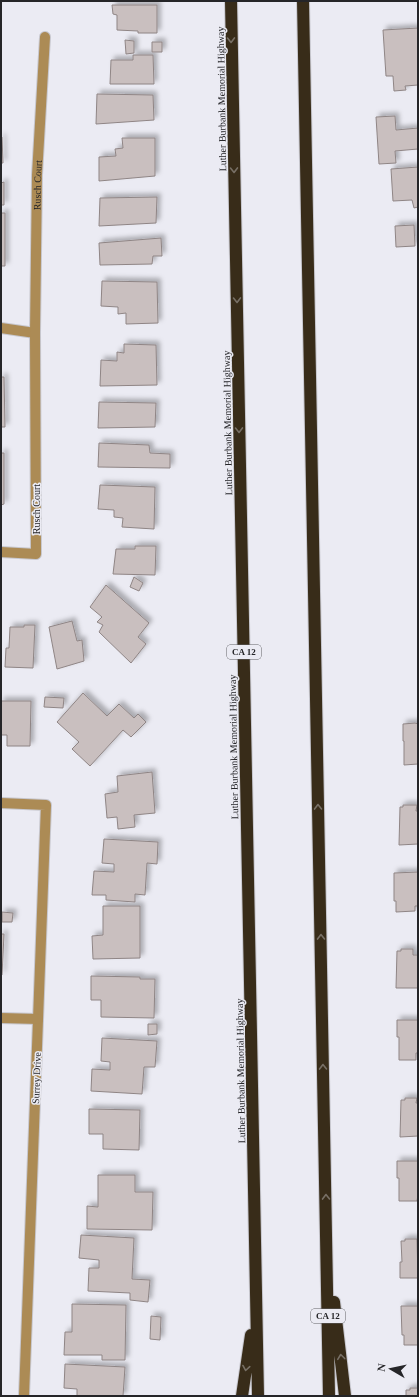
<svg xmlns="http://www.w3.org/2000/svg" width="419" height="1397" viewBox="0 0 419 1397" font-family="Georgia,serif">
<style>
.building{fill:#c9bfbf;stroke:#8f8585;filter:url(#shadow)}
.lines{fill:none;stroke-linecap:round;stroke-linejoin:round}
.street-casing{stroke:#c7c7ce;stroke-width:12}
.highway-casing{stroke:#c7c7ce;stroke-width:14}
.street{stroke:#ac8b55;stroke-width:10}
.highway{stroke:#382c19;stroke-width:12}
.oneway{stroke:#776f65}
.labels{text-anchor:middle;stroke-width:3;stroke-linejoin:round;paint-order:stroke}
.shield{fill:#ebebf3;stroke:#606065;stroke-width:1}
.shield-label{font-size:9px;font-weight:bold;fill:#252528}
.street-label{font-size:10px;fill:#252528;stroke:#ebebf3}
</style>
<defs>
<filter id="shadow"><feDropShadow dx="3.5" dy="-3.5" stdDeviation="2" flood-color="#0004"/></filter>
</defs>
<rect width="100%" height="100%" fill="#ebebf3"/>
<path class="building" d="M112 5H157V33H138V31L117 30V15L113 14Z
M418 28V85L405 86 406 90 394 91 393 76H386L383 30Z
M125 40 134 41V53L126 54Z
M152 42H162V52H152Z
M133 55H153L154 84H110L111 60H133Z
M97 94 153 95 154 120 96 124Z
M395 116 396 130 418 128V149L395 151 396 163 379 164 376 117Z
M1 137H2L3 163H1Z
M122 138H155V176L99 181V157L116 156 115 149 123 148Z
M418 167V207L414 208 412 200 393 201 391 169Z
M4 182V205H1V183Z
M157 197 156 223 99 226 100 198Z
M1 213H5V266H1Z
M414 225 415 246 396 247 395 226Z
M161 238 162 256H153L152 264 100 265 99 243Z
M102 281 157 282 158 323 126 324V313L118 314V307L101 306Z
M124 344 156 345 157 385 100 386 101 360 117 361V352L124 353Z
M1 377H4L5 427H1Z
M99 402 156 403 155 427 98 428Z
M99 443 149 445 150 453 170 454V468L98 467Z
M1 453H4V504L1 505Z
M100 485 155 487 154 529 122 527 123 518 114 517V510L98 509Z
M135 546H156L155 575 113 574 116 549H135Z
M134 577 143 583 139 591 130 587Z
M106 585 149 623 138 637 146 644 131 663 99 632 103 625 97 622 102 617 90 607Z
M72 621 77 641 82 640 84 661 57 669 49 627Z
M24 625H35L33 668 5 667 6 648H9L10 627H24Z
M83 693 107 716 119 704 134 718 138 714 146 722 131 737 123 730 90 766 72 749 79 742 57 722Z
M45 697 64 698 63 708 44 707Z
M1 701H31L30 746H7V735H1Z
M415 723 418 724V764L404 765V741H403V724Z
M152 772 155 813 134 815 135 827 118 829 117 817 107 818 105 794 118 792 117 776Z
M403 805H417L416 811H418V844L399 845 400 807H403Z
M104 839 158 842 157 864 147 863 145 895 135 894V902L106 900V895H92L94 871 114 872V864L102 863Z
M418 872V906H415V911L396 912V901H394V873Z
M103 906H140V958L93 959 92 936 103 935Z
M2 912 13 913 12 922H2Z
M1 934H4L2 975H1Z
M401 949H413V955H418V988H396L397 951H401Z
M91 976 140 977V979H155L154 1018 101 1017V1000H91Z
M397 1020H418V1053H416V1060H399V1037H397Z
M148 1024H157V1034L148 1035Z
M102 1038 157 1041 155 1067H144L142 1094 91 1091 92 1069 110 1070V1062L101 1061Z
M405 1098H417L416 1103H418V1136L400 1137 401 1100H405Z
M89 1109 140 1110 139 1150 103 1149V1134H89Z
M397 1161H418V1195L417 1201H399V1178H397Z
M98 1175H135V1192H153L152 1230 87 1229V1206L98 1207Z
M81 1235 134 1238 132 1279 150 1280 148 1302 130 1300V1293L88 1291 89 1268H99V1260L79 1258Z
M405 1239H417L418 1278H400V1262H402L401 1241H405Z
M72 1304 126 1305 125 1360H102V1355H64L65 1332H72Z
M401 1306H418V1345H404V1335H402Z
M151 1316 161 1317 160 1340 150 1339Z
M65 1364 125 1367 123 1396H77V1389L64 1388Z
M410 1388H418V1396H406V1390H410Z"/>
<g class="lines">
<defs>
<g id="street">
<path d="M1 328 35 333"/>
<path id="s1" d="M1 552 36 554 35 333 37 175 45 37"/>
<path d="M1 803 46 805 24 1396"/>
<path d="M1 1018 38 1019"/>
</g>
<path id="highway" d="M231 1 258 1396
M303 1 329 1396
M334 1302 345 1396
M242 1396 251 1335"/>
</defs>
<use href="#street" class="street-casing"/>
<use href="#highway" class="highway-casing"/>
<use href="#street" class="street"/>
<use href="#highway" class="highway"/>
</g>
<defs><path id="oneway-chevron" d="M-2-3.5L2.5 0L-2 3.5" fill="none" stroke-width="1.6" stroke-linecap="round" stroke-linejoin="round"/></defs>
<g class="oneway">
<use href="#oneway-chevron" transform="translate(231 40) rotate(89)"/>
<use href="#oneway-chevron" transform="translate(234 170) rotate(89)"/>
<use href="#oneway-chevron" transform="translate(237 300) rotate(89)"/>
<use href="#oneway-chevron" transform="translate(239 430) rotate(89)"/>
<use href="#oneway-chevron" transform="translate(318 807) rotate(-91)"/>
<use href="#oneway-chevron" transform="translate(321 937) rotate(-91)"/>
<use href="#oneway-chevron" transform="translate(323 1067) rotate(-91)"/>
<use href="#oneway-chevron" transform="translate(326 1197) rotate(-91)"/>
<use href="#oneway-chevron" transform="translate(341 1357) rotate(-97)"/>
<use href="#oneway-chevron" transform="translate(246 1368) rotate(99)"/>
</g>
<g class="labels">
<g class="shield">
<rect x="227" y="645" width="34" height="14" rx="3"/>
<rect x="311" y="1309" width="34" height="14" rx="3"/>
</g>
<g class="shield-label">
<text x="244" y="655">CA 12</text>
<text x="328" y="1319">CA 12</text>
</g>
<g class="street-label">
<text transform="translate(221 99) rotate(-91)" y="4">Luther Burbank Memorial Highway</text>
<text dy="4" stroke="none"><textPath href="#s1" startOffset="404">Rusch Court</textPath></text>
<text transform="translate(227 423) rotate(-91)" y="4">Luther Burbank Memorial Highway</text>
<text transform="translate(36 509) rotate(-90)" y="4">Rusch Court</text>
<text transform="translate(233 747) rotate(-91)" y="4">Luther Burbank Memorial Highway</text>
<text transform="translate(240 1071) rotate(-91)" y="4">Luther Burbank Memorial Highway</text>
<text transform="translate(36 1078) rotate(-88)" y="4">Surrey Drive</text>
</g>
</g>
<rect width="419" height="1397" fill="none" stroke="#252528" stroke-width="4"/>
<g transform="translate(391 1369) rotate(279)" stroke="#ebebf3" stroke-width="3" paint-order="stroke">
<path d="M0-3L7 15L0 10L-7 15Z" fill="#252528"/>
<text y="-6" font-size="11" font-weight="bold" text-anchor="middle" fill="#252528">N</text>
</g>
</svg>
